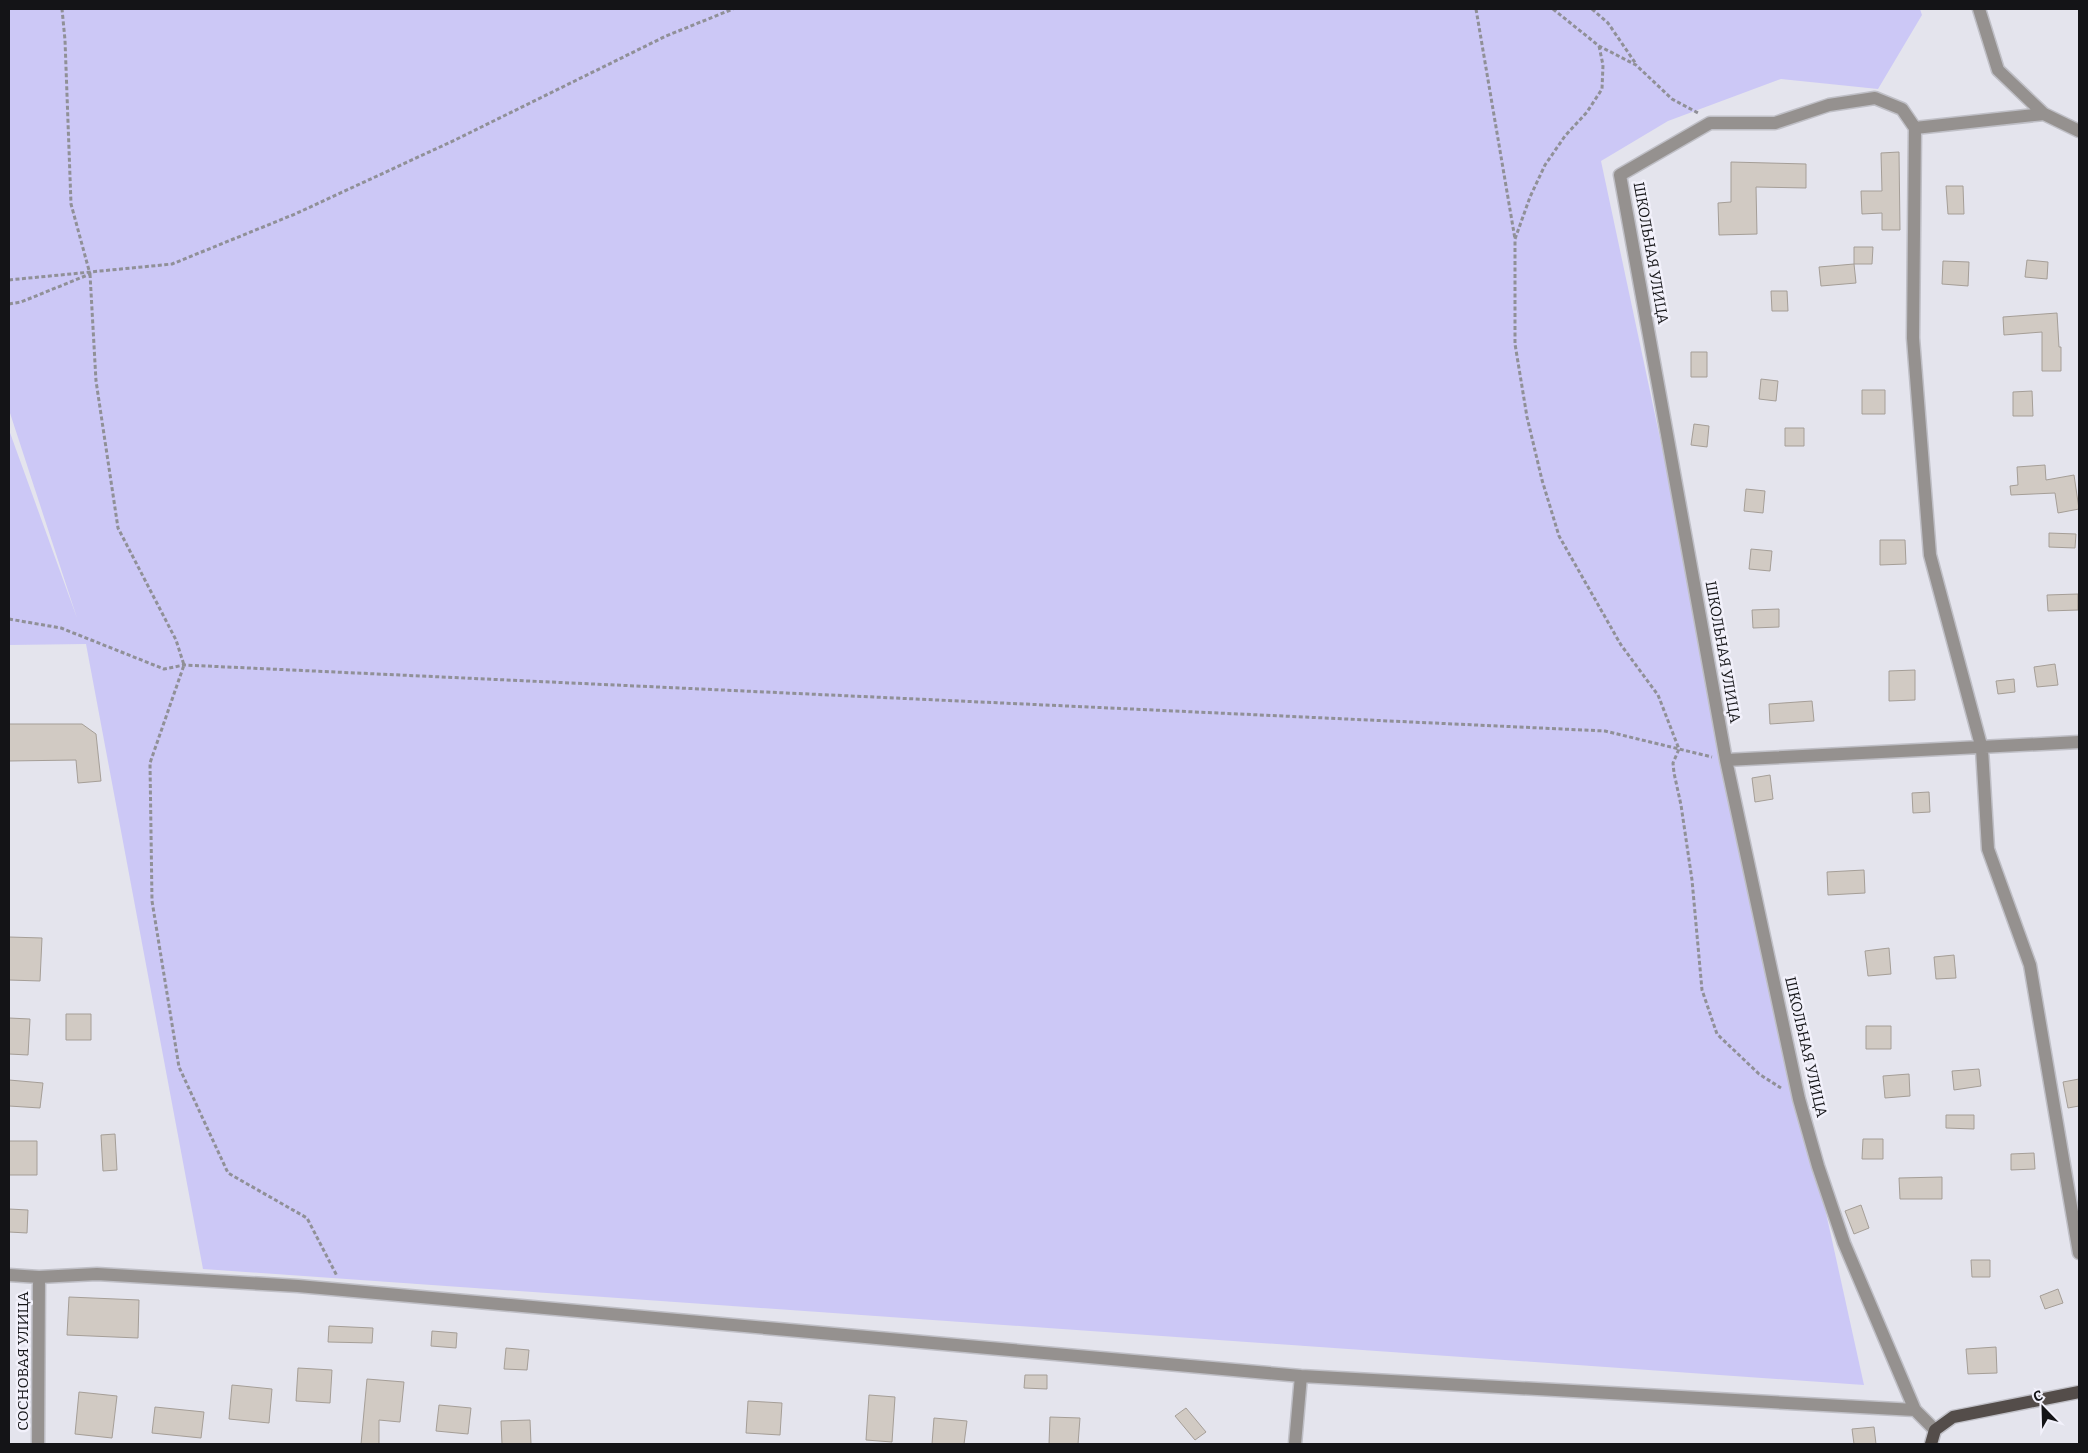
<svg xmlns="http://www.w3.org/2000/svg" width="2088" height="1453" viewBox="0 0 2088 1453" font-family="Bitter,serif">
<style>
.green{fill:#ccc8f6}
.building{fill:#d1cac3;stroke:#a59e97}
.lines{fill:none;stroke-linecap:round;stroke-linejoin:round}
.minor-casing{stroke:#bfbfc6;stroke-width:15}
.major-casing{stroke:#bfbfc6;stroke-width:15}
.path{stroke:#909097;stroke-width:3;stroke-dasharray:4 2.5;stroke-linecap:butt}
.minor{stroke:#95918f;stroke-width:12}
.major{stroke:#544d4a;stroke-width:12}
.labels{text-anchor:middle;stroke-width:5;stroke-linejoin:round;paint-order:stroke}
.street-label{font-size:15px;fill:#141417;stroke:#f2f1fb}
</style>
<rect width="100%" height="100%" fill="#e4e4ed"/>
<path class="green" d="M9 9H1920L1922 15 1878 89 1781 79 1668 121 1601 161 1720 720 1726 760 1864 1385 203 1269 86 644 9 645V430L77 618 9 410Z"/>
<path class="building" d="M1899 152 1900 230H1882V213L1862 214 1861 191H1882L1881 153Z
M1731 162 1806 164V188L1756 187 1757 234 1719 235 1718 203 1731 202Z
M1946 186H1963L1964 214H1948Z
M1854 247H1873L1872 264H1854Z
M2027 260 2048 262 2047 279 2025 277Z
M1943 261 1969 262 1968 286 1942 284Z
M1854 264 1856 283 1821 286 1819 267Z
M1771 291H1787L1788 311H1772Z
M2057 313 2059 347H2061V371H2042V332L2004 335 2003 317Z
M1691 352H1707V377H1691Z
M1761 379 1778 381 1776 401 1759 399Z
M1862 390H1885V414H1862Z
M2032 391 2033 416H2013V392Z
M1694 424 1709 426 1707 447 1691 445Z
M1785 428H1804V446H1785Z
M2045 465 2046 480 2074 475 2079 509 2058 513 2055 493 2011 495 2010 486 2018 485 2017 467Z
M1746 489 1765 491 1763 513 1744 511Z
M2049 533 2076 534 2075 548 2049 547Z
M1880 540H1905L1906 564 1880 565Z
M1751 549 1772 551 1770 571 1749 569Z
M2078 594V610L2048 611 2047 595Z
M1779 609V627L1753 628 1752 610Z
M2055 664 2058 685 2037 687 2034 667Z
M1915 670V700L1889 701V671Z
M2014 679 2015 692 1998 694 1996 681Z
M1812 701 1814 721 1770 724 1769 704Z
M9 724H82L96 734 101 781 78 783 76 760 9 761Z
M1770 775 1773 799 1755 802 1752 778Z
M1929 792 1930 812 1913 813 1912 793Z
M1864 870 1865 893 1828 895 1827 872Z
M9 937 42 938 40 981 9 980Z
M1889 948 1891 974 1868 976 1865 951Z
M1954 955 1956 978 1936 979 1934 957Z
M66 1014H91V1040H66Z
M9 1018 30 1019 28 1055 9 1054Z
M1866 1026H1891V1049H1866Z
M1979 1069 1981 1086 1954 1090 1952 1071Z
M1909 1074 1910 1096 1885 1098 1883 1076Z
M2079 1079V1106L2068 1108 2063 1082Z
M9 1080 43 1083 40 1108 9 1106Z
M1946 1115H1974V1129L1946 1128Z
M115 1134 117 1170 103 1171 101 1135Z
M1863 1139H1883V1159H1862Z
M9 1141H37V1175H9Z
M2034 1153 2035 1169 2011 1170V1154Z
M1942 1177V1199H1900L1899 1178Z
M1861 1205 1869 1228 1854 1234 1845 1211Z
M9 1209 28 1210 27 1233 9 1232Z
M1971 1260H1990V1277H1972Z
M2058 1289 2063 1303 2045 1309 2040 1296Z
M69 1297 139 1300 138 1338 67 1335Z
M329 1326 373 1328 372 1343 328 1342Z
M432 1331 457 1333 456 1348 431 1346Z
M1996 1347 1997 1373 1968 1374 1966 1349Z
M506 1348 529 1350 527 1370 504 1369Z
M298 1368 332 1370 330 1403 296 1401Z
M1025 1375H1047V1389L1024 1388Z
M367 1379 404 1382 400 1422 379 1420V1444H361Z
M232 1385 272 1389 269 1423 229 1419Z
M79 1392 117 1396 112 1438 75 1434Z
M869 1395 895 1397 892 1442 866 1440Z
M748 1401 782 1403 780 1435 746 1433Z
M439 1405 471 1408 468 1434 436 1431Z
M155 1407 204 1412 201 1438 152 1433Z
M1186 1408 1206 1432 1195 1440 1175 1416Z
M1050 1417 1080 1418 1078 1444H1049Z
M934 1418 967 1421 964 1444H932Z
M530 1420 531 1444H502L501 1421Z
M1874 1427 1876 1444H1854L1852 1429Z"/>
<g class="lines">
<defs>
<path id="minor" d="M1979 9 1998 70 2044 114 2079 131
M1915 128 2044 114
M1726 760 2079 742
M9 1275 39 1277 97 1274 298 1286 1301 1376 1915 1410
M1935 1430 1915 1410 1844 1243 1818 1166 1799 1099 1726 760 1620 175 1710 123H1775L1829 105 1875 98 1902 109 1915 128 1913 338 1930 555 1982 749 1988 849 2030 965 2079 1253
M38 1444 39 1277
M1295 1444 1301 1376"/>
<path id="major" d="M1931 1444 1935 1430 1953 1417 2079 1392"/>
</defs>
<use href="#minor" class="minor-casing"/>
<use href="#major" class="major-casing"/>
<path class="path" d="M1476 9 1515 239
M1553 9 1599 46 1636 65 1672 99 1700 114
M1592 9 1608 23 1636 64
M1599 46 1603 65 1602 89 1587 112 1565 136 1545 165 1530 197 1515 239V344L1527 417 1542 480 1559 536 1621 645 1658 695 1679 749 1673 763 1674 773 1681 805 1692 880 1702 990 1717 1034 1759 1074 1781 1088
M90 274 96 381 118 528 176 640 184 665 150 763 152 901 179 1067 228 1173 307 1218 337 1276
M9 280 172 264 295 214 455 140 666 36 733 9
M9 304 21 302 90 274 71 204 65 40 62 9
M9 619 61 628 164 669 184 665 1605 731 1712 757"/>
<use href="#minor" class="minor"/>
<use href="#major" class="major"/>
</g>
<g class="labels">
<g class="street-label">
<text transform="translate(1651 253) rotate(80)" y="5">ШКОЛЬНАЯ УЛИЦА</text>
<text transform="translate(1723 652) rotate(80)" y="5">ШКОЛЬНАЯ УЛИЦА</text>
<text transform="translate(1806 1047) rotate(77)" y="5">ШКОЛЬНАЯ УЛИЦА</text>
<text transform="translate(23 1361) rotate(-90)" y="5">СОСНОВАЯ УЛИЦА</text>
</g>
</g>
<rect width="2088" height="1453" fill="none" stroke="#141417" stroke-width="20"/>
<g transform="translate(2043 1408) rotate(337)" stroke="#f2f1fb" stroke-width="4" paint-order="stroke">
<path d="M0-4L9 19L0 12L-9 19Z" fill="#141417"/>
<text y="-8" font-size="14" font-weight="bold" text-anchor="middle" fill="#141417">С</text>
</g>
</svg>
